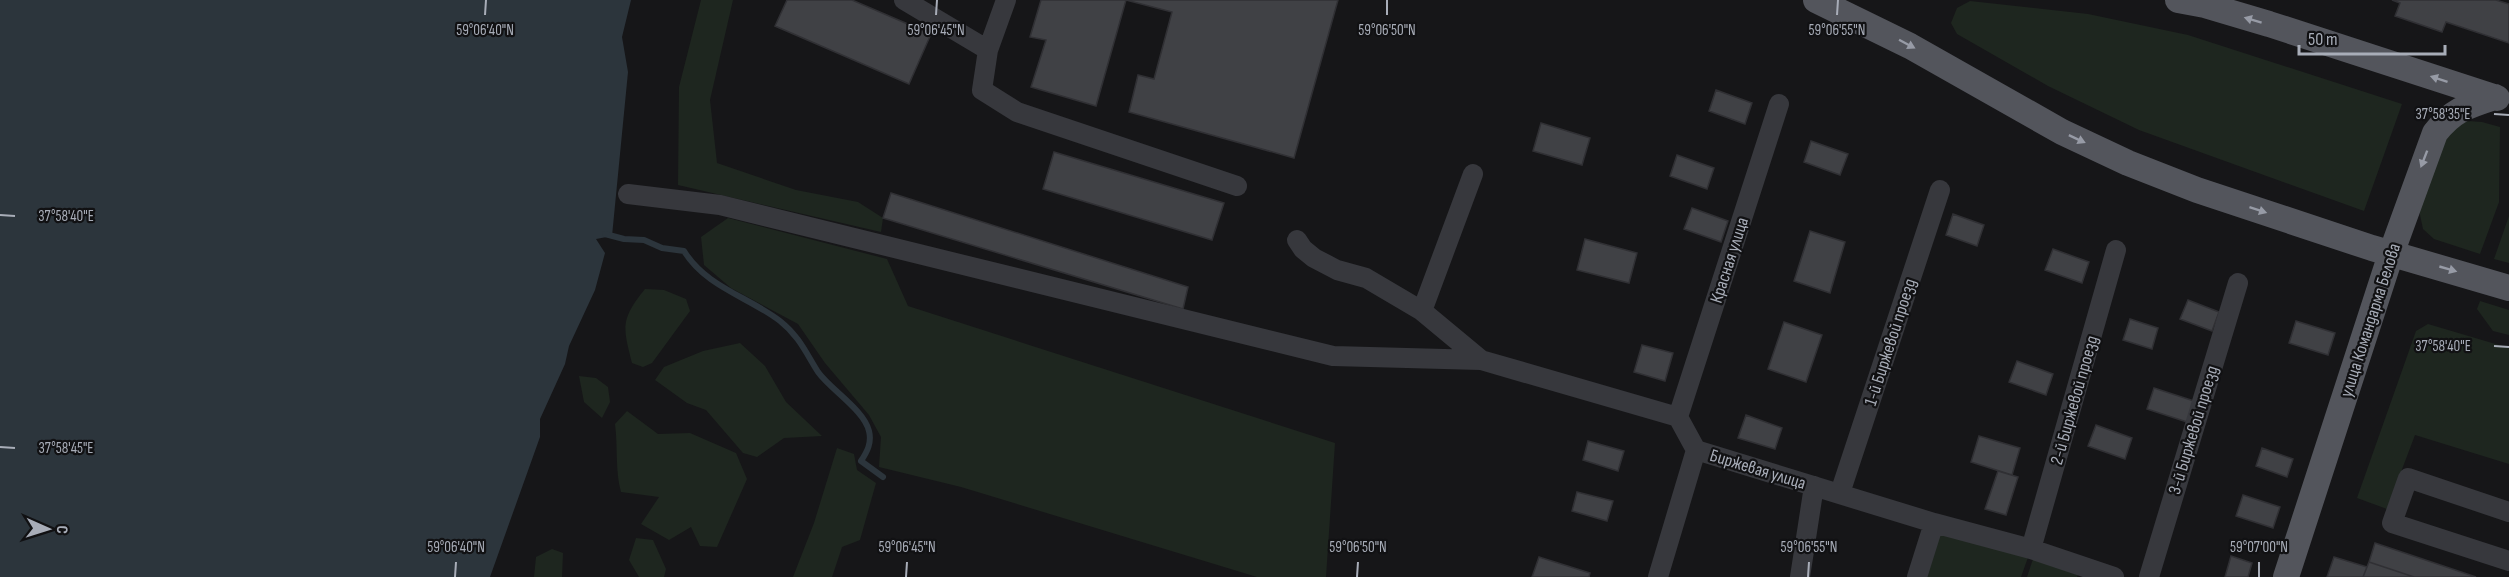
<svg xmlns="http://www.w3.org/2000/svg" width="2509" height="577" viewBox="0 0 2509 577" font-family="'Sofia Sans Condensed',sans-serif">
<style>
.green{fill:#1e261f}
.water{fill:#2c353c}
.lines{fill:none;stroke-linecap:round;stroke-linejoin:round}
.stream{stroke:#2c353c;stroke-width:6}
.building{fill:#404145;stroke:#303034;stroke-width:1.5}
.minor{stroke:#37383d;stroke-width:20}
.major{stroke:#53555c;stroke-width:26}
.oneway{fill:#979ba6}
.ticks{fill:none;stroke:#a8adb8;stroke-width:2}
.labels{text-anchor:middle;stroke-width:4.5;stroke-linejoin:round;paint-order:stroke}
.street-label{font-size:18px;fill:#a8adb8;stroke:#111113}
.ticks-label{font-size:15px;text-anchor:middle;fill:#a8adb8;stroke:#111113;stroke-width:4.5;stroke-linejoin:round;paint-order:stroke}
</style>
<rect width="100%" height="100%" fill="#161618"/>
<path class="green" d="M701 0H733L710 100 717 163 796 190 858 202 883 218 881 232 678 185 679 87Z
M1970 1 2088 14 2188 35 2402 104 2364 211 2139 130 2048 86 1957 34 1951 23 1957 8Z
M2468 121 2482 122 2500 127 2499 202 2480 254 2434 239 2423 229 2420 215V203L2445 138 2455 126Z
M2509 216V263L2494 259Z
M728 218 887 259 908 306 1335 443 1326 577H1257L961 487 879 467 881 437 869 415 825 363 798 324 731 288 704 265 701 237Z
M645 289 664 290 686 299 690 311 652 363 643 367 632 363C623 327 620 320 645 289Z
M2480 301 2509 310V335L2493 331 2477 309Z
M2428 324 2509 348V464L2415 435 2387 509 2357 498 2416 331Z
M740 343 765 366 786 402 822 436 784 438 757 457 743 453 706 410 687 403 655 380 664 367 703 351Z
M579 376 596 378 608 387 610 402 602 418 584 402Z
M627 411 658 434 690 433 736 453 747 479 717 547 700 546 691 527 669 540 641 524 659 497 621 492C615 471 618 446 615 424Z
M837 448 854 454 857 470 876 483 860 540 842 547 832 577H793L814 523Z
M1934 523 2031 549 2021 577H1917Z
M636 538 653 540 666 569 664 577H639L629 560Z
M552 549 563 553 562 577H534L536 557Z
M2033 559 2078 575 2077 577H2027Z"/>
<path class="water" d="M0 0H631L622 37 628 72 612 236 596 239 605 253 595 290 569 346 565 364 540 419V437L490 577H0Z"/>
<g class="lines">
<path class="stream" d="M605 234 624 239 644 240 662 248 684 251C706 287 749 297 780 321 799 336 806 353 818 372 831 390 864 410 869 431 872 443 867 452 861 461L883 477"/>
</g>
<path class="building" d="M787 0H852L931 34 909 84 775 26Z
M1041 0H1126L1096 106 1031 87 1046 40 1030 37Z
M1126 0H1338L1294 158 1129 112 1138 75 1154 79 1172 12Z
M2392 0H2496L2509 4V43L2446 22 2442 32 2395 16 2400 3Z
M1716 90 1752 103 1745 124 1709 111Z
M1541 123 1590 138 1582 165 1533 151Z
M1811 141 1848 154 1840 175 1804 162Z
M1054 152 1224 203 1212 240 1043 189Z
M1677 155 1714 168 1707 189 1670 176Z
M891 193 1188 287 1183 309 883 218Z
M1692 208 1728 221 1721 242 1684 229Z
M1953 214 1984 225 1977 246 1946 235Z
M1810 231 1845 242 1830 293 1794 281Z
M1585 239 1637 253 1629 283 1577 270Z
M2053 249 2089 262 2082 283 2045 270Z
M2188 300 2219 312 2212 331 2180 319Z
M2130 319 2158 328 2152 349 2123 340Z
M2296 321 2335 333 2328 355 2289 343Z
M1784 322 1822 335 1806 382 1768 369Z
M1642 345 1673 353 1665 381 1634 372Z
M2017 361 2053 374 2046 395 2009 382Z
M2154 388 2194 401 2187 422 2147 409Z
M1746 415 1782 428 1775 449 1738 438Z
M2096 425 2132 438 2125 459 2088 446Z
M1979 436 2020 448 2012 475 1971 462Z
M1588 441 1624 451 1618 471 1583 460Z
M2262 448 2293 459 2287 477 2256 466Z
M1998 471 2018 477 2006 515 1985 509Z
M1577 492 1613 501 1607 521 1572 511Z
M2243 495 2280 507 2273 528 2236 516Z
M2375 543 2476 577H2414L2369 562Z
M2231 556 2252 563 2248 577H2225Z
M1539 557 1590 573 1589 577H1532Z
M2334 557 2367 567 2363 577H2327Z
M2369 562 2414 577H2363Z"/>
<g class="lines">
<path class="minor" d="M904 0 988 50
M1006 0 988 50 982 90 1017 112 1237 186
M628 194 720 205 1333 356 1481 360
M1297 240 1303 249 1314 258 1337 270 1366 278 1422 311 1481 360 1678 417 1696 450 1934 523 2031 549 2114 577
M1422 311 1473 174
M1678 417 1779 104
M1840 493 1940 190
M2509 512 2408 478 2392 523 2509 561
M2031 549 2116 250
M1658 577 1696 450
M1800 577 1814 486
M1917 577 1934 523
M2149 577 2238 283"/>
<path class="major" d="M1816 0 1910 46 2062 132 2128 163 2197 190 2372 248 2509 288
M2178 0 2205 5 2269 24 2497 98
M2286 577 2391 254 2435 133C2453 110 2467 106 2495 97"/>
</g>
<defs><path id="oneway-solid" d="M-6-.8H1V-3.2L6.5 0L1 3.2V.8H-6Z" transform="scale(1.5)"/></defs>
<g class="oneway">
<use href="#oneway-solid" transform="translate(2253 20) rotate(-163)"/>
<use href="#oneway-solid" transform="translate(1907 44) rotate(28)"/>
<use href="#oneway-solid" transform="translate(2439 79) rotate(-162)"/>
<use href="#oneway-solid" transform="translate(2077 139) rotate(25)"/>
<use href="#oneway-solid" transform="translate(2424 159) rotate(111)"/>
<use href="#oneway-solid" transform="translate(2258 210) rotate(18)"/>
<use href="#oneway-solid" transform="translate(2448 269) rotate(16)"/>
</g>
<path class="ticks" d="M485 15 486 0M936 15 937 0M1387 15V0M1837 15 1838 0M2494 114 2509 115M0 215 15 216M2494 346 2509 347M0 447 15 448M455 577 456 562M906 577 907 562M1357 577 1358 562M1808 577 1809 562M2259 577V562"/>
<g class="labels">
<g class="street-label">
<text transform="translate(1729 260) rotate(-72)" y="6">Красная улица</text>
<text transform="translate(2370 320) rotate(-72)" y="6">улица Командарма Белова</text>
<text transform="translate(1890 342) rotate(-72)" y="6">1-й Биржевой проезд</text>
<text transform="translate(2074 400) rotate(-74)" y="6">2-й Биржевой проезд</text>
<text transform="translate(2193 430) rotate(-73)" y="6">3-й Биржевой проезд</text>
<text transform="translate(1758 469) rotate(17)" y="6">Биржевая улица</text>
</g>
</g>
<g class="ticks-label">
<text x="485" y="35">59°06'40"N</text>
<text x="936" y="35">59°06'45"N</text>
<text x="1387" y="35">59°06'50"N</text>
<text x="1837" y="35">59°06'55"N</text>
<text x="2443" y="119">37°58'35"E</text>
<text x="66" y="221">37°58'40"E</text>
<text x="2443" y="351">37°58'40"E</text>
<text x="66" y="453">37°58'45"E</text>
<text x="456" y="552">59°06'40"N</text>
<text x="907" y="552">59°06'45"N</text>
<text x="1358" y="552">59°06'50"N</text>
<text x="1809" y="552">59°06'55"N</text>
<text x="2259" y="552">59°07'00"N</text>
</g>
<g transform="translate(48 529) rotate(93)" stroke="#111113" stroke-width="4.5" paint-order="stroke">
<path d="M0-4.5L10 22L0 15L-10 22Z" fill="#a8adb8"/>
<text y="-9" font-size="16" font-weight="bold" text-anchor="middle" fill="#a8adb8">С</text>
</g>
<path d="M2299 45v9h146v-9" fill="none" stroke="#a8adb8" stroke-width="3"/>
<text x="2308" y="45" font-size="18" fill="#a8adb8" stroke="#111113" stroke-width="4.5" paint-order="stroke">50 m</text>
</svg>
